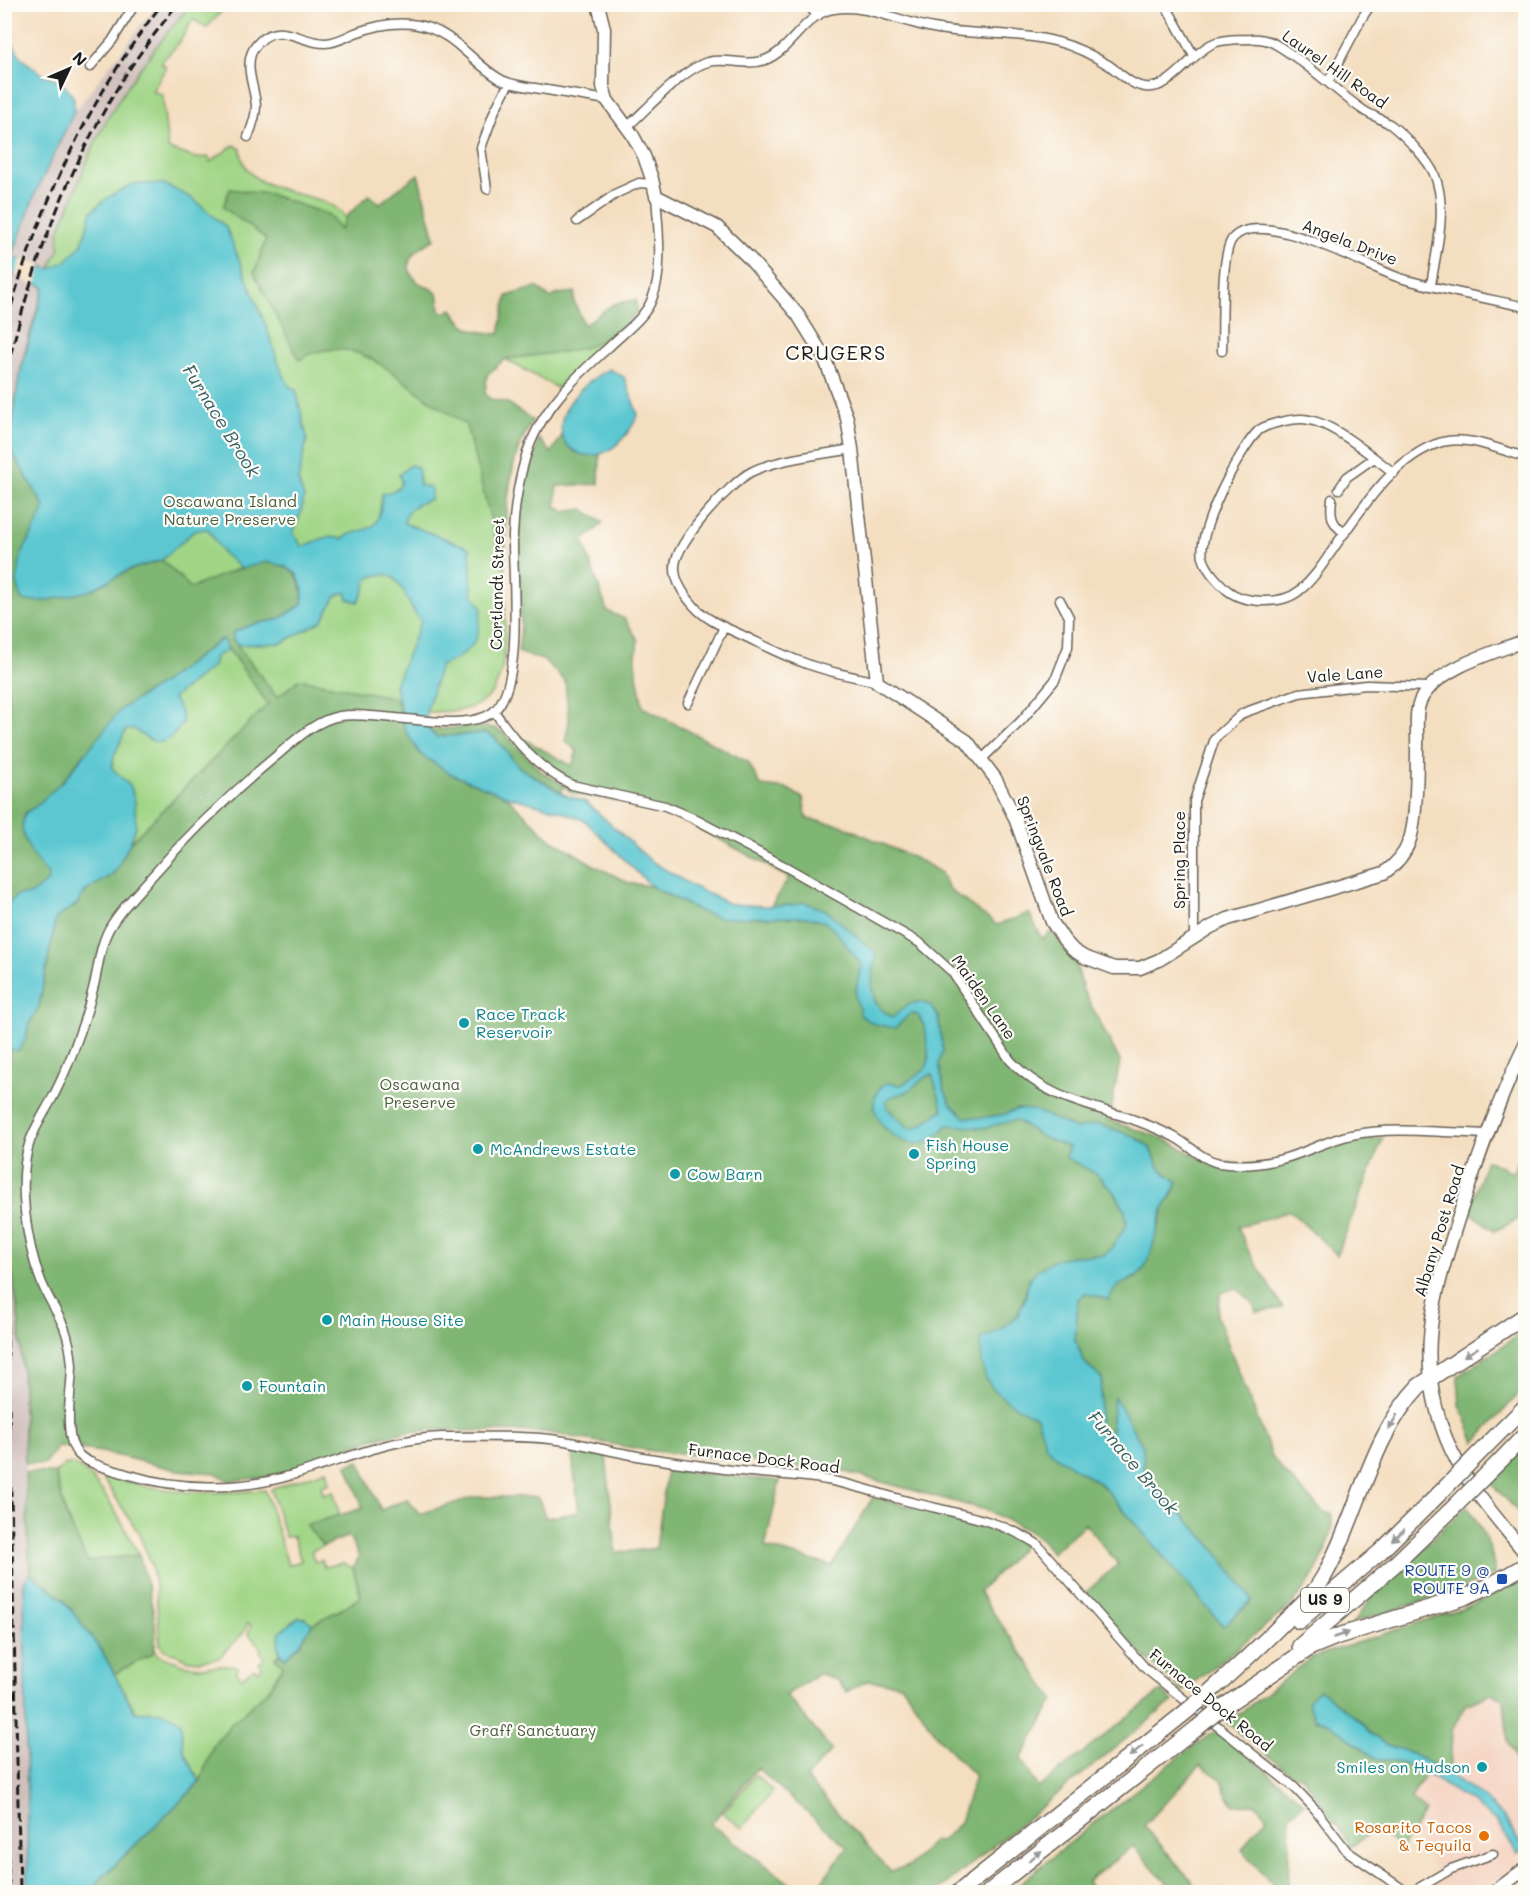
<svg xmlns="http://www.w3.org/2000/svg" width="1530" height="1897" viewBox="0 0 1530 1897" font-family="Mali,sans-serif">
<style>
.built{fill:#f4d3c0}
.industrial{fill:#d0c0bc}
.green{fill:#a0d586;stroke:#5e7851;stroke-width:1.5}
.forest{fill:#80b673;stroke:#4e6948;stroke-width:1.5;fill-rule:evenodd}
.water{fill:#5bc7d1;stroke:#3c7276;stroke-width:1.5;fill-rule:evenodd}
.pier{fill:#f4dec0}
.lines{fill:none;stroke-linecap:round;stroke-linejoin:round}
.street-casing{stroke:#686055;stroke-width:11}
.secondary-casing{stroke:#686055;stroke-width:15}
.highway-casing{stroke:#686055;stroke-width:18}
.street{stroke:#fff;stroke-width:8}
.secondary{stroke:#fff;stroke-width:12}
.highway{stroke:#fff;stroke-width:15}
.rail{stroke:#1c1c1c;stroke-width:3;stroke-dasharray:9 4.5;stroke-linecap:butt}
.highway-bridge-casing{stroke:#686055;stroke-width:18;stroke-linecap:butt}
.highway-bridge{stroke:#fff;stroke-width:15}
.oneway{fill:#999}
.culture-dot{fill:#0f9aa8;stroke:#fdfcf7;stroke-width:2}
.transit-dot{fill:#1a4fb4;stroke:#fdfcf7;stroke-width:2}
.food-dot{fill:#e8710a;stroke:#fdfcf7;stroke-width:2}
.labels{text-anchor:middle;stroke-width:4.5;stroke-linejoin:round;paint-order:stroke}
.shield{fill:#fdfcf7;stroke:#605f5e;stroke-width:1.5}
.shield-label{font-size:15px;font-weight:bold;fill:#1c1c1c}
.street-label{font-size:16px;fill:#1c1c1c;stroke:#fdfcf7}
.park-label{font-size:16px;fill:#4a5d41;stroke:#fdfcf7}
.culture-label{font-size:16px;fill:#0d838f;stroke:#fdfcf7;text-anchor:start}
.transit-label{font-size:16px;fill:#164399;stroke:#fdfcf7;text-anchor:end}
.food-label{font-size:16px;fill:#c56008;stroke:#fdfcf7;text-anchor:end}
.water-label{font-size:18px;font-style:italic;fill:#356064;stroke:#fdfcf7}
.quarter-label{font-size:20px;letter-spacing:1.5px;fill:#1c1c1c;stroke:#fdfcf7}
</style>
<rect width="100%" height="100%" fill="#fdfcf7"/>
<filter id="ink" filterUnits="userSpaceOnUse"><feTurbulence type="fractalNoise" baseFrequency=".0167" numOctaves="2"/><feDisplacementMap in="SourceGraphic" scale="12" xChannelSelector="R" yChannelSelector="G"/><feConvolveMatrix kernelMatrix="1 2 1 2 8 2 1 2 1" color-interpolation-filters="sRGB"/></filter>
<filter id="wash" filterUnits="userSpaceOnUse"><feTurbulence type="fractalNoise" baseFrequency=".008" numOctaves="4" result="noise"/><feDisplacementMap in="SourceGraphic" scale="24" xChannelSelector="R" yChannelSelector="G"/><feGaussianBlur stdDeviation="1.35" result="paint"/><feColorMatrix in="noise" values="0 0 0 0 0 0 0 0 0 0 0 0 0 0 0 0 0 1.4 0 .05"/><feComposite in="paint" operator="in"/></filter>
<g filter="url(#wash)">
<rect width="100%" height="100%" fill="#f4dec0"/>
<path class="built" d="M1491 1693 1504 1699 1508 1742 1525 1781V1849L1504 1818 1482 1796 1450 1775 1452 1731 1465 1705Z
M1426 1773 1471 1802 1497 1822 1517 1854 1519 1862 1500 1878 1477 1892H1423L1440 1880 1412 1831 1425 1811 1411 1798Z"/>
<path class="industrial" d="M157 5H190L149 56 120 98 97 137 57 243 60 248 58 255 52 261 50 269 12 257 35 194 74 112Z
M6 273 44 287 19 377 5 483 4 279Z
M4 806 5 892 7 905 10 1048 8 1089V1243L18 1313 22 1362 26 1504 30 1573 24 1582 28 1892H4Z"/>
<path class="green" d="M190 5H211L221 12 206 28 193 19 179 43 161 62 166 67 152 92 162 94 168 149 196 158 209 157 210 162 234 145 241 149C242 194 306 189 335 207 339 210 342 214 346 217L340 231 367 330 531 423C515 449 509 481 507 511 505 538 505 565 505 593 504 623 512 681 483 701 467 713 446 711 426 712L24 1438 22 1362 18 1313 8 1243V1089L10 1048 7 905 5 892 4 704H8C3 596 0 485 19 378 27 339 39 301 52 264 53 258 58 254 60 248 54 236 65 217 70 205 79 182 87 158 98 137 122 88 156 46 190 5Z
M611 337 557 388 505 359C545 354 574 352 611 337Z
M72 1464C99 1474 126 1530 139 1555L87 1561 66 1515 55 1473 64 1465Z
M327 1470 330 1483 321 1486 323 1494 333 1491 340 1516 307 1525 323 1546 311 1551 315 1562 322 1560 324 1567 343 1563 353 1568 361 1597 342 1609 312 1624 306 1618 278 1648 280 1654 275 1658 283 1665 269 1690 232 1723 213 1746 200 1782 184 1752 180 1721 136 1712 114 1674 151 1654 155 1648 157 1655 183 1664 197 1667 234 1665 239 1668 236 1671 242 1678 254 1668 257 1671 262 1667 259 1663 265 1658 260 1651 262 1649 248 1633 251 1625 247 1623 245 1631 219 1658 199 1661 189 1660 163 1649 160 1644 156 1591 151 1563 137 1530 102 1477 107 1476C166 1494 204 1495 265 1490L288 1565 301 1561 293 1536 285 1537 271 1489Z
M755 1775 773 1791 742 1828 723 1813Z"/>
<path class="forest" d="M418 174 435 239C418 248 396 262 418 282 424 287 434 287 438 295 440 299 439 306 440 310L445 313 452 309C465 331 475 332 499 334L507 296 537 287 550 298 558 294 575 292 574 301 584 325 613 304 636 300 637 313 611 337 586 347 564 352 505 359 487 375 485 393 490 399 506 402 533 421C503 461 506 527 505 575L466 425C451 414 435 405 420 393 383 366 347 331 299 360L254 273 266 239 223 207 230 189 269 194 329 215 340 230 346 217 369 195 380 203Z
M563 434C566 453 585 457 600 454L599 484 557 486 556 506 565 512 583 509 603 523 583 541 607 611 625 619 638 640 635 664 643 707 748 762 761 786 788 789 803 798 807 819 841 825 925 863 941 873 950 890 997 925 1029 913 1042 939 1051 932 1065 949 1080 960 1077 966 1083 990 1120 1061 1111 1110 1107 1120 1162 1138 1206 1161 1266 1166 1282 1164 1347 1140 1383 1138 1337 1255 1290 1211 1238 1227 1249 1252 1283 1308 1256 1312 1252 1302 1236 1288 1221 1293 1217 1316 1272 1456 1281 1469 1324 1513H1331C1338 1541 1309 1587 1289 1607L1183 1691 1140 1653 1085 1593 1118 1564 1085 1524 1052 1553 1042 1540 1027 1530 986 1510 845 1472 645 1450 544 1432 432 1430 405 1432 372 1439 289 1472 268 1477 229 1481 216 1473 176 1470 102 1452 58 1446 44 1464 25 1463 22 1362 18 1313 8 1243V1089L10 1049 18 1051 25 1041 29 1024 39 1006 56 918 76 905 86 891 114 873 130 843 268 704 221 639 164 682 136 699 78 761 63 781 36 807 25 813C28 838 29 855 48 874V881L30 896 18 895 7 905 5 892 4 704H8C4 620 0 531 9 447L45 508 21 556 89 591 129 570 162 560 191 588C207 581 251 562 266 562 294 562 304 580 302 605L277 620 254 624 233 640 277 697 300 679 396 698 405 730 451 774 506 796 548 837 592 864 629 883 651 886 699 911 764 917 789 878C742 852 696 823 645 807 621 799 596 798 572 793L564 786 561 792 520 768 496 739 487 733 436 737 429 730 473 726 495 728 504 733 542 772 564 785 566 779 539 759 515 734 572 766 577 751 565 741 569 722 565 681 545 661 518 652 521 626 518 562 520 503 539 439 551 453ZM1149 1146 1160 1169 1178 1182 1175 1191 1165 1206 1145 1267 1136 1278 1119 1284 1101 1297 1085 1293 1078 1299 1075 1340 1085 1363 1102 1379 1098 1432 1104 1437 1111 1433 1114 1398 1143 1447 1144 1480 1179 1511 1212 1546 1252 1601 1223 1626 1102 1485C1079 1472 1044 1445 1038 1418L1012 1403 981 1339C1016 1321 1020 1318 1029 1279L1057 1259 1073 1256 1104 1255 1112 1248 1127 1224 1125 1210 1116 1194 1097 1174 1065 1157Z
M1525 1139V1216L1494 1231 1469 1211 1486 1160 1513 1172Z
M1525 1331V1387L1475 1442 1460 1405 1458 1376Z
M1525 1446V1519L1490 1482Z
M571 1448 606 1456 616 1553 656 1548 667 1470 780 1481 765 1547 832 1566 873 1497C924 1510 977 1521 1024 1545L979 1592 1054 1700 1021 1759 1038 1788 1161 1691 1173 1701 936 1892H814L847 1847 757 1768 711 1824 801 1892H87L200 1782 213 1746 232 1723 269 1689 283 1665 275 1658 280 1654 285 1658 300 1644 312 1624 342 1609 361 1597 353 1568 359 1557 349 1536 323 1546 306 1525 363 1508 347 1465 359 1461 381 1510 407 1499 420 1514 474 1497H538L546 1518 579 1512ZM820 1673 838 1681 846 1692 867 1681 901 1684 940 1740 975 1776 960 1822 941 1842 933 1841 909 1866 890 1871 806 1778 832 1750 786 1695Z
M25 1472 55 1473 66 1515 87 1561 139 1555C145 1576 163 1635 152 1654L114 1674 103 1653 64 1600 30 1573Z
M1467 1506C1481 1528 1495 1548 1494 1575L1461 1589 1353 1623 1374 1595Z
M1515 1581 1525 1583V1781L1508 1742 1504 1699 1491 1694 1465 1705 1452 1731 1450 1775 1412 1753 1385 1744 1371 1734 1359 1720 1320 1690 1315 1719 1330 1724 1375 1758 1414 1766 1426 1773 1411 1798 1425 1811 1402 1847 1375 1829 1352 1847 1302 1776 1291 1774 1227 1723 1313 1657 1464 1608 1488 1598Z
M1215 1731 1251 1758 1304 1803 1290 1815 1288 1892H1279L1242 1850 1253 1832 1267 1818 1256 1804 1234 1805 1226 1794 1221 1779 1200 1765 1144 1826 1193 1882 1183 1892H1175L1133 1846 1087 1882 1094 1892H1009C1077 1838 1144 1781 1215 1731Z"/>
<path class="water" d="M5 30 21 58 45 76 53 77 65 86 74 98V112L35 194 12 257 50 269 66 261 82 244 92 211 107 198 133 184H164L193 199 226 227 269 334 279 365 289 386 296 390 307 439 298 481 304 497 301 513 293 533 303 547C319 540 325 534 343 539 353 528 373 534 378 518 381 510 381 501 382 494 393 491 406 489 399 475L410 465 417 467 419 472V485L431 488V499C417 504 407 507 404 523L470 548 472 593 482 608C479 618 480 622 478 632 476 648 454 662 440 666L426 712 429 730 436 737 487 733 496 739 520 768 565 795 586 802 651 861 694 887 730 904 764 906 792 905 803 902 826 910 877 954C872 979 864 1004 893 1017L909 1004 920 1002 930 1005 938 1017 943 1050 939 1063 944 1089 951 1104 965 1117 982 1118 1005 1114 1017 1109 1034 1110 1076 1129 1098 1124 1133 1136 1149 1146 1160 1169 1178 1182C1175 1191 1169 1198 1164 1207 1156 1226 1155 1248 1145 1266 1135 1285 1116 1278 1109 1300L1085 1293 1078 1299 1075 1340 1085 1363 1102 1379 1098 1432 1104 1437 1111 1433 1114 1396 1143 1447 1144 1480 1179 1511 1212 1546 1252 1600 1223 1626 1102 1485 1058 1458 1046 1446 1037 1418C1018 1407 990 1395 984 1372 981 1362 981 1349 981 1339L999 1330 1017 1317 1025 1299 1029 1279 1037 1270 1057 1259 1073 1256 1104 1255 1112 1248 1127 1224 1125 1210 1116 1194 1097 1174 1065 1157 1069 1147 1042 1137 1016 1120 983 1128 948 1125C942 1130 934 1140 926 1142 896 1153 853 1104 886 1083L901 1085 919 1074 926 1068 929 1059 925 1028 918 1015 911 1013 895 1028 874 1024 861 1016 855 996 861 964 837 933 825 922 807 917 720 918 699 911 651 886 585 821 561 811 506 796 451 774 420 754 405 730 395 685 421 621C403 604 403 560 367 579L364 591 358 602 348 599 346 592 336 596 322 621 282 643 238 645 233 640V632L254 624 277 620 302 605 303 590 297 574 284 566 266 562 241 569 222 552 208 529 194 531 162 560 129 570 89 591 46 601H22L17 582 21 556 45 508 9 447 19 377 44 287 7 273 5 276ZM932 1074 943 1110C929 1117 926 1126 910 1129L888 1109 886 1101C892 1093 900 1096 908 1091 916 1085 922 1078 932 1074Z
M609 369 624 377 638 415C628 437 605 464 578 453 573 450 567 447 564 441 551 411 586 381 609 369Z
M222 639 228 650 215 657 213 666 173 698 180 710 183 722C168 748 155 747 134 729L126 730 114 756 112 768 131 787 135 802 136 827 130 843 114 873 86 891 76 905 56 918 39 1006 29 1024 25 1041 18 1051 10 1049 7 905 18 895H30L48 881V874C37 863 23 843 22 827 22 823 24 817 25 813L36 806 63 781 121 709 164 682Z
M30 1573 64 1600 103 1653 135 1712C154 1711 165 1710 180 1721L184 1752 200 1782 87 1892H28L24 1582Z
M299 1617 306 1618 312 1624 300 1644 285 1658 278 1648 280 1632Z
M1320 1690 1359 1720 1371 1734 1385 1744 1412 1753 1450 1775 1482 1796 1504 1818 1525 1849 1517 1854 1497 1822 1471 1802 1414 1766 1375 1758 1330 1724 1315 1719 1307 1701Z"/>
<path class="pier" d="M21 259 42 264 35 286 15 276Z"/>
</g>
<g filter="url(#ink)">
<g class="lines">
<defs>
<path id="street" d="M807 4 818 16
M1165 4 1194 56
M90 67 112 41 135 4
M1328 82 1362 18 1371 4
M627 127C647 109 684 68 708 62 726 57 746 67 765 60 789 51 801 21 826 11 858 0 901 22 933 28 974 36 1017 31 1058 42 1077 47 1094 56 1110 66 1121 74 1132 86 1145 87 1172 91 1190 53 1214 43 1224 39 1239 39 1250 39 1258 38 1269 40 1275 44 1307 62 1333 89 1363 110 1372 116 1382 119 1391 125 1405 136 1429 160 1435 176 1448 210 1436 251 1431 285
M248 137C252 127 256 116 256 106 255 87 243 66 254 48 276 17 299 43 325 43 336 43 346 37 355 33 374 26 398 21 418 25 456 32 470 62 500 79 510 85 524 86 535 88 559 92 583 96 607 100
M487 189 481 148 495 110 509 83
M656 196C658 226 664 272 652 299 645 318 623 333 609 347 573 379 539 411 525 459 518 484 514 509 513 535 512 575 525 686 493 712 464 735 376 710 340 716 315 720 293 742 275 757 228 796 185 838 145 884 134 897 121 909 112 924 100 942 99 965 94 985 90 1002 85 1019 79 1035 72 1056 64 1075 54 1095 46 1110 36 1125 30 1141 17 1180 26 1243 41 1281 47 1297 57 1311 64 1327 69 1340 71 1352 72 1365 72 1388 62 1437 78 1454 89 1465 111 1469 126 1474 179 1490 239 1491 292 1475 342 1461 389 1438 442 1437 480 1437 520 1435 558 1440 580 1443 600 1449 622 1453 655 1460 690 1464 724 1469 758 1474 793 1474 827 1480 857 1485 885 1496 915 1503 956 1513 1000 1520 1037 1544L1146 1669 1294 1787 1315 1809 1347 1851 1407 1892
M577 221 617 193 639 183 654 184
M1222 351C1223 329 1220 252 1233 238 1261 206 1367 267 1400 278 1441 290 1484 298 1526 307
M852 449C821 455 779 458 751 472 730 483 676 542 675 566 674 580 684 595 694 606 707 621 727 628 744 636 763 645 782 655 802 662 826 672 852 676 877 682
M1394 473C1371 456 1330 419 1301 419 1292 419 1265 424 1258 431 1239 450 1197 531 1203 557 1206 570 1217 581 1227 590 1244 604 1282 605 1299 591 1315 578 1325 561 1336 545 1362 508 1396 455 1442 442 1469 435 1499 450 1526 457
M1339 489 1347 477 1374 458
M1332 499C1330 515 1331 524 1345 533
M688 703 724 627
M494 711C515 741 538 769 572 785L665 806 691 817 788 868 920 943 952 972 1010 1060C1043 1096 1081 1103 1126 1117 1143 1123 1160 1129 1176 1138 1190 1146 1203 1160 1219 1163 1239 1166 1263 1164 1282 1159 1306 1153 1327 1140 1351 1135 1393 1126 1444 1133 1487 1134
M981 760 1022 720 1055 680 1068 647 1069 617 1060 600
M1194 937V801L1215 738 1243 713 1299 693 1366 685 1429 687
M1412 1892 1451 1869 1493 1854"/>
<path id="secondary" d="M598 4 604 29 603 86 607 100 632 134 644 156 652 179 656 196 717 227 749 258 798 315 824 357 847 418 852 449 877 682 967 741 995 778 1015 818 1052 922 1064 940 1073 950 1084 957 1114 968H1140L1159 960 1211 927 1228 919 1384 873C1395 865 1404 856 1409 842 1417 822 1417 769 1417 746 1418 728 1413 708 1425 693 1444 666 1496 652 1526 640
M1526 1043C1499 1098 1479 1155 1460 1213 1435 1293 1413 1355 1446 1438 1463 1482 1497 1518 1526 1554
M1494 1892 1526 1868"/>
<path id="highway" d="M1488 1444 1526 1406
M1500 1461 1526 1434
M1299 1621 1381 1551 1439 1494
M1300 1646 1394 1565 1450 1511
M1204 1697C1231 1673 1258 1648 1284 1622 1299 1608 1313 1596 1323 1578 1358 1517 1370 1437 1419 1386L1526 1315
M1220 1709 1311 1647 1338 1636 1465 1597 1489 1586 1526 1565
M959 1892 1182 1715
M989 1892 1197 1728"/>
</defs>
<use href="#street" class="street-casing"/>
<use href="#secondary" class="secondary-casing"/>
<use href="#highway" class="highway-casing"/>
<use href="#street" class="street"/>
<use href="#secondary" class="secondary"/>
<use href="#highway" class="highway"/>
<path class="rail" d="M4 332C35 215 87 100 162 4
M4 381C30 272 64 174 123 79 139 53 159 29 177 4
M4 1190 20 1892
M4 1691 9 1892"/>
<defs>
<path id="highway-bridge" d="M1439 1494 1488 1444
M1450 1511 1500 1461
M1182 1715 1204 1697
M1197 1728 1220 1709"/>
</defs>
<use href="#highway-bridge" class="highway-bridge-casing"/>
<use href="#highway-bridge" class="highway-bridge"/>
</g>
<defs><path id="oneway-solid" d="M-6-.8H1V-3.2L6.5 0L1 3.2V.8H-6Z" transform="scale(1.5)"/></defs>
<g class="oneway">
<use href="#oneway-solid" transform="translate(1471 1352) rotate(148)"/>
<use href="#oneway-solid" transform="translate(1393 1422) rotate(119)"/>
<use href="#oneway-solid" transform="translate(1398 1535) rotate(138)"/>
<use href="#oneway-solid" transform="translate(1341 1635) rotate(-19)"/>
<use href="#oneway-solid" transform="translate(1136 1751) rotate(141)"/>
<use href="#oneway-solid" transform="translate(1035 1856) rotate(-38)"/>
</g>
</g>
<g class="culture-dot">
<circle cx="464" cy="1023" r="6"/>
<circle cx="478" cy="1149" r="6"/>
<circle cx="914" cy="1154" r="6"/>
<circle cx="675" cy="1174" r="6"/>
<circle cx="327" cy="1320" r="6"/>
<circle cx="247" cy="1386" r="6"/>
<circle cx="1482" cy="1767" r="6"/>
</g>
<rect class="transit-dot" x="1496" y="1573" width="12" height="12" rx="3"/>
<circle class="food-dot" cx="1484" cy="1836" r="6"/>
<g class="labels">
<rect class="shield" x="1301" y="1588" width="48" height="24" rx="4.5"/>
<g class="shield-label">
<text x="1325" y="1605">US 9</text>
</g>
<g class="street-label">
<text transform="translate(1335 69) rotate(35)" y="6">Laurel Hill Road</text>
<text transform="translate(1350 242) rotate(21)" y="6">Angela Drive</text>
<text transform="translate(497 584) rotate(-89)" y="6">Cortlandt Street</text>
<text transform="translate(1345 674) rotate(-4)" y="6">Vale Lane</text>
<text transform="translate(1045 856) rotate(69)" y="6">Springvale Road</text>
<text transform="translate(1179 860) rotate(-90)" y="6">Spring Place</text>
<text transform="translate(984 997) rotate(55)" y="6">Maiden Lane</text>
<text transform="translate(1439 1231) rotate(-73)" y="6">Albany Post Road</text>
<text transform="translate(764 1458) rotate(7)" y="6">Furnace Dock Road</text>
<text transform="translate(1211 1700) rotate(39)" y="6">Furnace Dock Road</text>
</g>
<g class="park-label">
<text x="230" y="507">Oscawana Island<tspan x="230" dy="18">Nature Preserve</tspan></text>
<text x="420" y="1090">Oscawana<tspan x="420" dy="18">Preserve</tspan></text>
<text x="533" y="1736">Graff Sanctuary</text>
</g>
<g class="culture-label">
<text x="476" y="1020">Race Track<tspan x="476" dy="18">Reservoir</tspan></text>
<text x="926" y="1151">Fish House<tspan x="926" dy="18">Spring</tspan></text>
<text x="490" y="1155">McAndrews Estate</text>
<text x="687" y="1180">Cow Barn</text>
<text x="339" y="1326">Main House Site</text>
<text x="259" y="1392">Fountain</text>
<text x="1470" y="1773" text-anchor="end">Smiles on Hudson</text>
</g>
<g class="transit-label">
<text x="1490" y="1576">ROUTE 9 @<tspan x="1490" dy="18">ROUTE 9A</tspan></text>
</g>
<g class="food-label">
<text x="1472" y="1833">Rosarito Tacos<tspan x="1472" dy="18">&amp; Tequila</tspan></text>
</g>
<g class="water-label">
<text transform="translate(221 421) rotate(58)" y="6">Furnace Brook</text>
<text transform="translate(1133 1463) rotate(50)" y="6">Furnace Brook</text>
</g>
<g class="quarter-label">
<text x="836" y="360">CRUGERS</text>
</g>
</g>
<rect width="1530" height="1897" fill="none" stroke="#fdfcf7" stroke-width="24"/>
<g transform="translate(69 69) rotate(46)" stroke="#fdfcf7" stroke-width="4.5" paint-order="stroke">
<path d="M0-4.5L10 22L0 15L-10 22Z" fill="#1c1c1c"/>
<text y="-9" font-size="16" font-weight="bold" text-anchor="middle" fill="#1c1c1c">N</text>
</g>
</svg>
